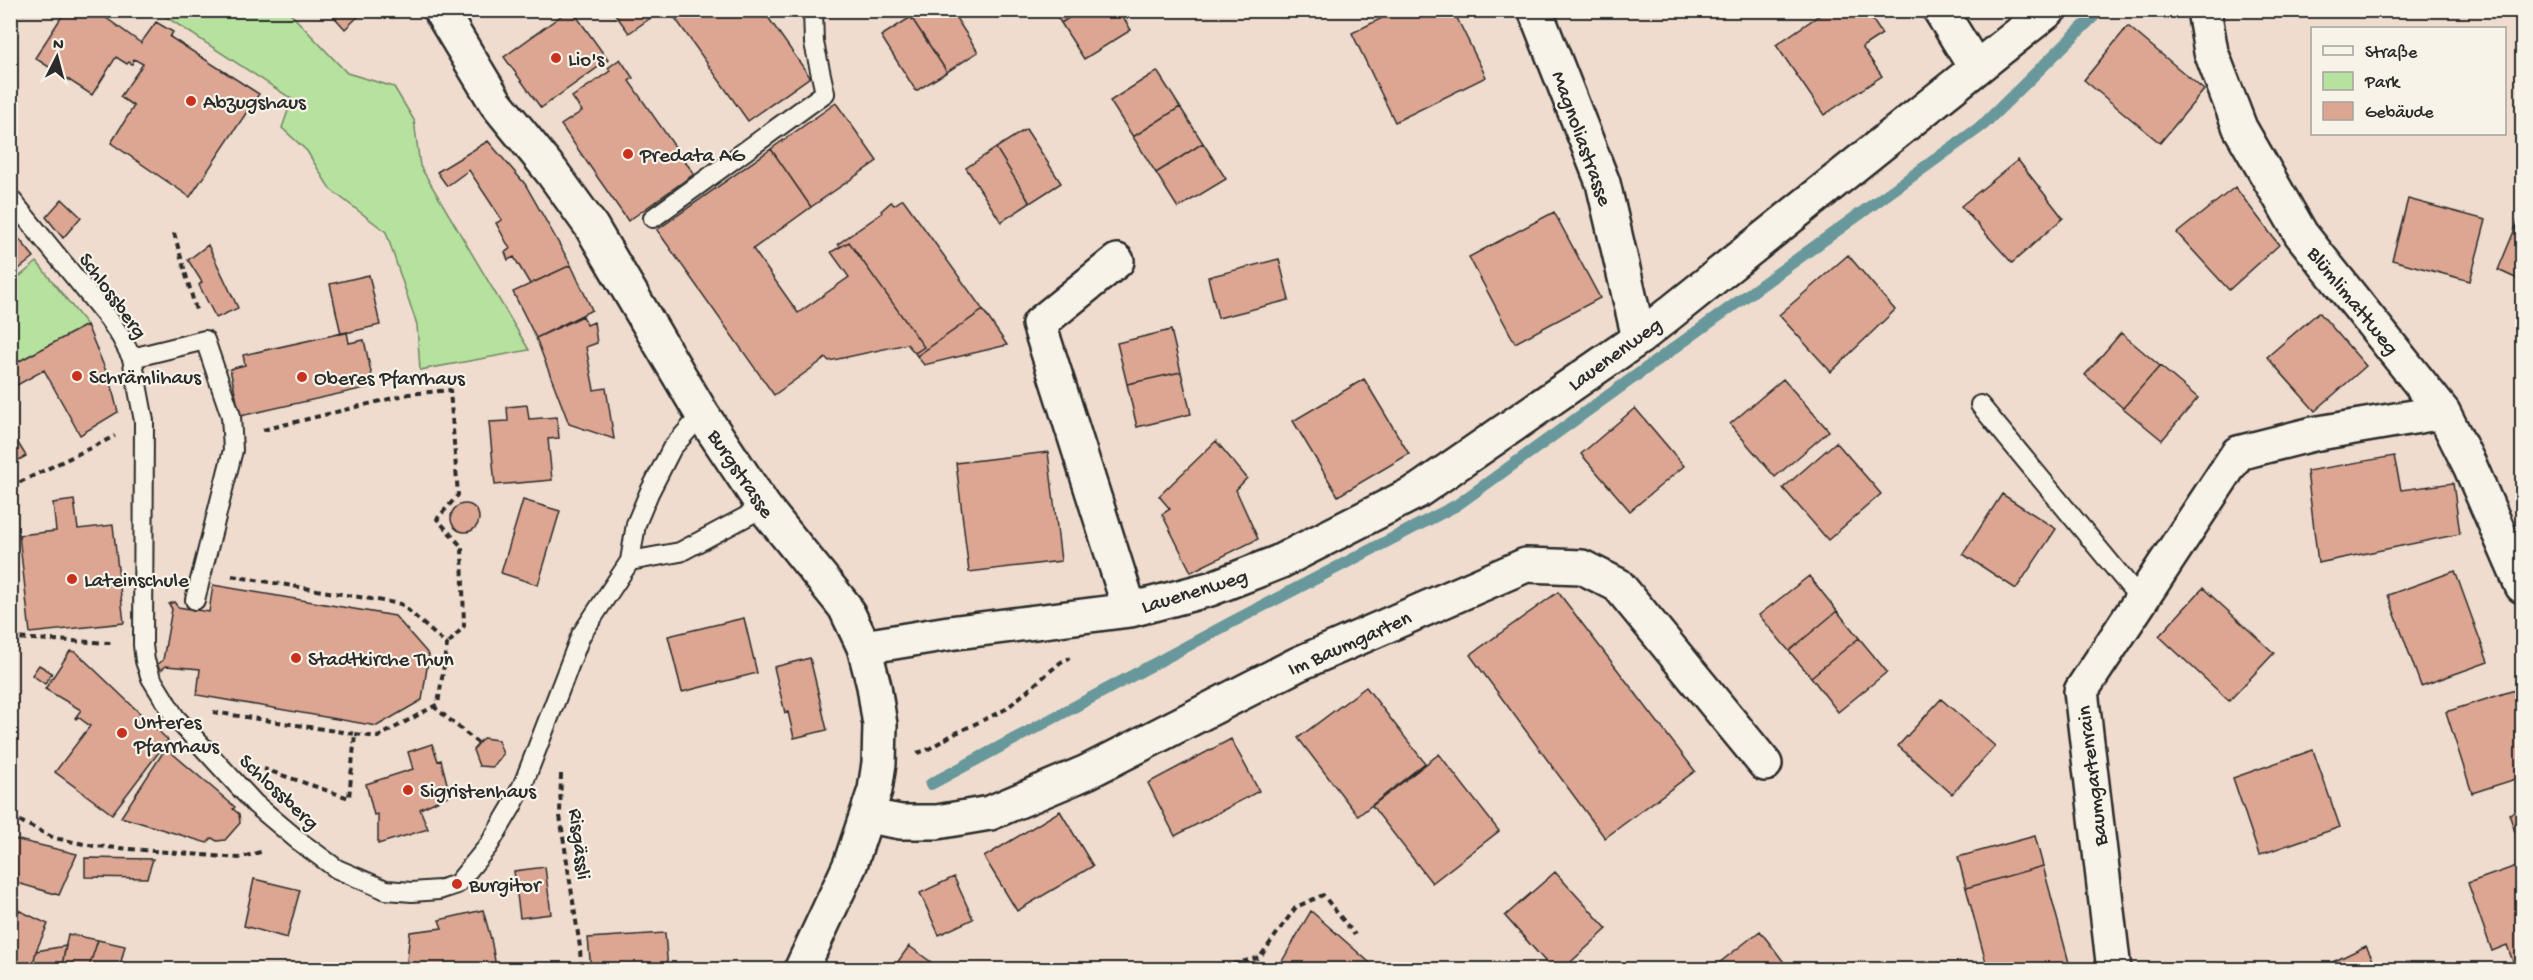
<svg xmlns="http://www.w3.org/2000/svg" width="2533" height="980" viewBox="0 0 2533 980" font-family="'Gochi Hand',sans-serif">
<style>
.green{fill:#b6e19e;stroke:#708664;stroke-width:1.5}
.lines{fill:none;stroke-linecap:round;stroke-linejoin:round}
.stream{stroke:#67989b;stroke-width:12}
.building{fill:#dca692;stroke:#2b2b2b;stroke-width:1.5}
.lane-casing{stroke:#2b2b2b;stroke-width:22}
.street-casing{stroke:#2b2b2b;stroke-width:38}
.secondary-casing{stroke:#2b2b2b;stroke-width:38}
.path{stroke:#2b2b2b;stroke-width:4;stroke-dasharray:6 4.5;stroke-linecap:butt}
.lane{stroke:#f7f3e8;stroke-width:18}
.street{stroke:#f7f3e8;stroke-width:33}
.secondary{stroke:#f7f3e8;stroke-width:33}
.poi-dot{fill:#c8321e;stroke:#f7f3e8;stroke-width:2}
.labels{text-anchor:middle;stroke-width:4.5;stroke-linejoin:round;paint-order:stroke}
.poi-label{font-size:21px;fill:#2b2b2b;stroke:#f7f3e8;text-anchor:start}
.street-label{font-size:21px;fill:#2b2b2b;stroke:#f7f3e8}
</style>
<rect width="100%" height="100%" fill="#efdcce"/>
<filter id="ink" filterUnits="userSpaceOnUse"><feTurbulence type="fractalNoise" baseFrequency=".0167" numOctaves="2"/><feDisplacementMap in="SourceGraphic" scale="12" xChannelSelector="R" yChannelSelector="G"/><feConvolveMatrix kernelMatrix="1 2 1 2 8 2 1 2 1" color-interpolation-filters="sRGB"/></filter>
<g filter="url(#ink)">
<path class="green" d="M157 11H288L347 73 394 87 414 120 420 166 529 350 420 370 417 325 386 232 330 189 307 151 282 128 292 99Z
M37 262 87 325 10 366V266L20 276Z"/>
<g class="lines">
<path class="stream" d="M931 784 1232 622 1457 505 1983 125 2100 10"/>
</g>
<path class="building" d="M66 10H95L141 43 156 22 173 32 170 37 259 94 190 197 111 143 134 106 120 97 143 64 134 59 132 64 129 62 127 64 116 57 92 95 35 58Z
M328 10H365L345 29Z
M569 10H572L608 60 541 108 504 57Z
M612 10H662L629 33Z
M685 10H763L810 77 748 121 675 18Z
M922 10H951L978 52 947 72 911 17Z
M1053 10H1081L1061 23Z
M1081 10H1119L1131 30 1084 59 1061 23Z
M1398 10H1453L1486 77 1395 122 1352 33Z
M1827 10H1866L1882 34 1862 47 1882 76 1824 115 1776 45Z
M911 17 947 72 916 91 881 36Z
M2128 26 2204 90 2160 143 2084 80Z
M620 59 633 78 629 81 694 174 628 221 561 125 582 111 572 97 610 71 608 68Z
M1157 71 1180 107 1133 137 1110 101Z
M836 103 877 161 811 207 771 149Z
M1180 107 1203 143 1156 173 1133 137Z
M1026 129 1061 183 1030 203 996 148Z
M488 141 525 184 571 265 530 284 514 257 508 260 505 252 510 249 496 223 502 220 469 170 447 186 437 172Z
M1203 143 1226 179 1178 208 1156 173Z
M996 148 1030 203 1001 222 966 168Z
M771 149 811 207 753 249 798 313 849 277 831 252 849 242 924 347 915 353 907 344 829 361 826 358 774 395 657 230Z
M2018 160 2063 218 2012 263 1961 206Z
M2235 187 2279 245 2229 290 2177 233Z
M62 199 81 217 63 238 46 217Z
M903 199 983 310 917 356 915 353 924 347 849 242 840 247 838 244 882 213 881 211 891 202 894 205Z
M2408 199 2486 220 2470 281 2392 260Z
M1554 212 1600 298 1515 343 1469 257Z
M2522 212V281L2498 270Z
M11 229 34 257 19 269 10 259Z
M208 245 238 308 216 318 199 285 202 282 188 260Z
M1848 255 1895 310 1831 372 1779 315Z
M1279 259 1289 300 1218 318 1208 277Z
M571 265 592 310 536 338 513 292Z
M369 275 380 325 341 334 330 284Z
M983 310 1007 345 924 365 917 356Z
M2319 312 2366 366 2315 411 2267 357Z
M583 316 587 325 594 322 597 343 586 347 594 390 606 388 614 439 569 424 536 338Z
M87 325 110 381 118 412 80 435 44 370 10 389V366Z
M1171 330 1181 372 1127 384 1117 343Z
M347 332 349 343 364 340 374 386 240 416 230 369 245 365 243 355Z
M2121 333 2160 366 2123 408 2085 375Z
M2160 366 2198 398 2162 440 2123 408Z
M1181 372 1191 414 1137 427 1127 384Z
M1364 379 1409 454 1338 496 1293 421Z
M1783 379 1829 431 1775 477 1730 424Z
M527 405 529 419 557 417 559 438 548 439 552 480 495 485 489 422 508 421 507 407Z
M1635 408 1684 466 1630 511 1581 454Z
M10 430 26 456 10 465Z
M1216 441 1247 478 1236 490 1258 539 1191 572 1162 514 1170 509 1159 496Z
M1836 442 1881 494 1828 540 1783 488Z
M1048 452 1061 561 969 572 956 463Z
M2394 456 2401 490 2453 483 2460 534 2318 563 2307 471Z
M2002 494 2056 529 2016 589 1963 554Z
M74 500 78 529 113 525 124 623 30 633 19 535 56 531 53 503Z
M523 500 560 511 538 585 501 573Z
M451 518a14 14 0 1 1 28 0a14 14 0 1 1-28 0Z
M2455 571 2488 662 2421 686 2388 595Z
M1809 576 1837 611 1789 651 1759 615Z
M213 585 395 616 429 655 422 700 377 726 197 695 200 669 166 666 161 670 157 665 163 660 172 609 169 604 174 602 178 607 209 612Z
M2203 588 2274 653 2229 701 2159 636Z
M1558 592 1695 771 1605 838 1470 655Z
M1837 611 1859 638 1811 677 1789 651Z
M744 618 757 673 682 692 668 636Z
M1859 638 1887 672 1838 712 1811 677Z
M70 651 76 652 168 740 112 814 55 772 90 726 78 717 76 719 75 718 81 710 45 689Z
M810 658 827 730 794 738 788 712 785 713 774 667Z
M39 665 52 673 45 684 32 675Z
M1366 687 1425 763 1358 816 1298 738Z
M2518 689 2522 703V777L2472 793 2446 712Z
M1941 699 1995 746 1952 794 1898 746Z
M483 738 498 740 503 754 493 767 479 766 473 750Z
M1231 739 1259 791 1175 836 1148 783Z
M432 744 438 761 441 760 450 795 420 809 428 829 378 844V814L374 815 366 784 413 769 408 752Z
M166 748 235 807 233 809 239 814 240 823 225 840 217 841 212 838 207 843 121 817Z
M2313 750 2340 827 2259 855 2233 778Z
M1439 754 1499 831 1432 883 1372 806Z
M2522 809V853L2509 814Z
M1060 811 1093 866 1017 911 984 857Z
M2035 836 2043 866 1966 888 1958 857Z
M10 838 77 854 59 895 10 881Z
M85 858 153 859 147 878 85 877Z
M2522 864V970H2516L2507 945 2492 951 2468 883Z
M2043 866 2071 970H1988L1966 888Z
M545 867 551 914 520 918 514 871Z
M1555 872 1607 929 1562 970H1553L1505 916Z
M954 877 973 919 939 935 920 893Z
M254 879 300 890 287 938 244 926Z
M10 906 18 910 10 932Z
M18 910 48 924 36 951 32 970H10V932Z
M483 910 491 939 495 961 493 970H406L410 932 442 928 439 920Z
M1311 911 1378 970H1277Z
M1760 931 1790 970H1710Z
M665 933 668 970H591L588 938Z
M68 934 98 940 88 970H61Z
M98 940 125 946 119 970H88Z
M66 946 61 970H32L36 951Z
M909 946 942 970H892Z
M2366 946 2378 970H2316Z
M121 961 139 970H119Z
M178 963 226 966V970H175Z
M501 963H574V970H505Z"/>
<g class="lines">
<defs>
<path id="lane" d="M10 198 108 318 121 337 132 358 144 421 143 645 145 661 151 678 175 717 255 804 299 841 337 869 386 890 412 892 439 890 457 884 489 845 511 808 524 782 581 635 630 561 636 524 649 493 672 448 702 414
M653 218 825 93 814 43 813 10
M132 358 205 340 231 416 233 450 195 600
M1980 405 2141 600
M630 561 680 552 764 507"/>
<path id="street" d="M1535 10 1603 183 1639 338
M1940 10 1975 67
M2204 10 2211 52 2240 128 2301 234 2443 412 2470 466 2522 586
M1117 261 1039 324 1130 610
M864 647 949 633 1130 610 1210 589 1279 562 1418 491 1639 338 2049 10
M868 816 901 822H937L990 813 1087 772 1298 664 1526 565 1582 567 1618 585 1765 764
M2114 970 2081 691 2238 453 2313 434 2443 412"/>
<path id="secondary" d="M440 10 496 103 552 172 591 226 702 414 764 507 845 607 864 647 874 686 880 725 879 763 875 790 850 865 801 970"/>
</defs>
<use href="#lane" class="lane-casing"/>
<use href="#street" class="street-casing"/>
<use href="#secondary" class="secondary-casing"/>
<path class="path" d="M174 233 196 310
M263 430 409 394 450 390 458 495 437 519 462 547 464 626 447 645
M10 487 115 436
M232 576 401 604 447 645 438 704 378 737 355 734
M10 638 112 643
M433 706 478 743
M213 712 355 734 349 798 264 769
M917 753 927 750 952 735 1006 709 1061 662 1070 658
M561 774 560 816 580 947 581 970
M10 816 54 838 94 846 239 858 264 851
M1212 970 1260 957 1296 907 1323 895 1355 935"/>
<use href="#lane" class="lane"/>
<use href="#street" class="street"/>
<use href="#secondary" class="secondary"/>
</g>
</g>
<g class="poi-dot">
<circle cx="556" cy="58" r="6"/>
<circle cx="191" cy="101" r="6"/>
<circle cx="628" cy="154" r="6"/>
<circle cx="77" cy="376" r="6"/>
<circle cx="302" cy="377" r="6"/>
<circle cx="72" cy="579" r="6"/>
<circle cx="296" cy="658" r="6"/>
<circle cx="122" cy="733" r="6"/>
<circle cx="408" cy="790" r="6"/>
<circle cx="457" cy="884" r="6"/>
</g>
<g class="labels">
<g class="poi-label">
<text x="568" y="65">Lio's</text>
<text x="203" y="108">Abzugshaus</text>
<text x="640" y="161">Predata AG</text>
<text x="89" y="383">Schrämlihaus</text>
<text x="314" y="384">Oberes Pfarrhaus</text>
<text x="84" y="586">Lateinschule</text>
<text x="308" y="665">Stadtkirche Thun</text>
<text x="134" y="728">Unteres<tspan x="134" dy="24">Pfarrhaus</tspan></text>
<text x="420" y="797">Sigristenhaus</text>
<text x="469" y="891">Burgitor</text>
</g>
<g class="street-label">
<text transform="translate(1583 138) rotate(70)" y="7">Magnoliastrasse</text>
<text transform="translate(114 295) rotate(54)" y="7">Schlossberg</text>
<text transform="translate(2354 300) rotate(51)" y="7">Blümlimattweg</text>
<text transform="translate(1614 353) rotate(-36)" y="7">Lauenenweg</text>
<text transform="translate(742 473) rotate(56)" y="7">Burgstrasse</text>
<text transform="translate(1194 590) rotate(-17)" y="7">Lauenenweg</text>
<text transform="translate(1349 642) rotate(-24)" y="7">Im Baumgarten</text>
<text transform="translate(2091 776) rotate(-97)" y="7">Baumgartenrain</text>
<text transform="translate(280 791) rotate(43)" y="7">Schlossberg</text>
<text transform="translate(581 844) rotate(83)" y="7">Risgässli</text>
</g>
</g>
<rect width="2533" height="980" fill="none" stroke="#f7f3e8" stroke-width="36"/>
<rect x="18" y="18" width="2497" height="944" fill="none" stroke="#2b2b2b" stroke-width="2" filter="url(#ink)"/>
<rect x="2311" y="27" width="195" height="108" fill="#f7f3e8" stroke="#a5a39c" stroke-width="1.5"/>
<rect x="2323" y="46" width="30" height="9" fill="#f7f3e8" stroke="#a5a39c" stroke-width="1.5"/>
<text x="2365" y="57" font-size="18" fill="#2b2b2b">Straße</text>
<rect x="2323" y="72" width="30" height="18" fill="#b6e19e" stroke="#a5a39c" stroke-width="1.5"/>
<text x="2365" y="87" font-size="18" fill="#2b2b2b">Park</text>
<rect x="2323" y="102" width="30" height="18" fill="#dca692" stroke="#a5a39c" stroke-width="1.5"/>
<text x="2365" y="117" font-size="18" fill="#2b2b2b">Gebäude</text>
<g transform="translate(57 57) rotate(6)" stroke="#f7f3e8" stroke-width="4.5" paint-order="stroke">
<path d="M0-4.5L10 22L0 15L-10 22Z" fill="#2b2b2b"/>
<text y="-9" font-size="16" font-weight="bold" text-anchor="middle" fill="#2b2b2b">N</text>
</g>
</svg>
